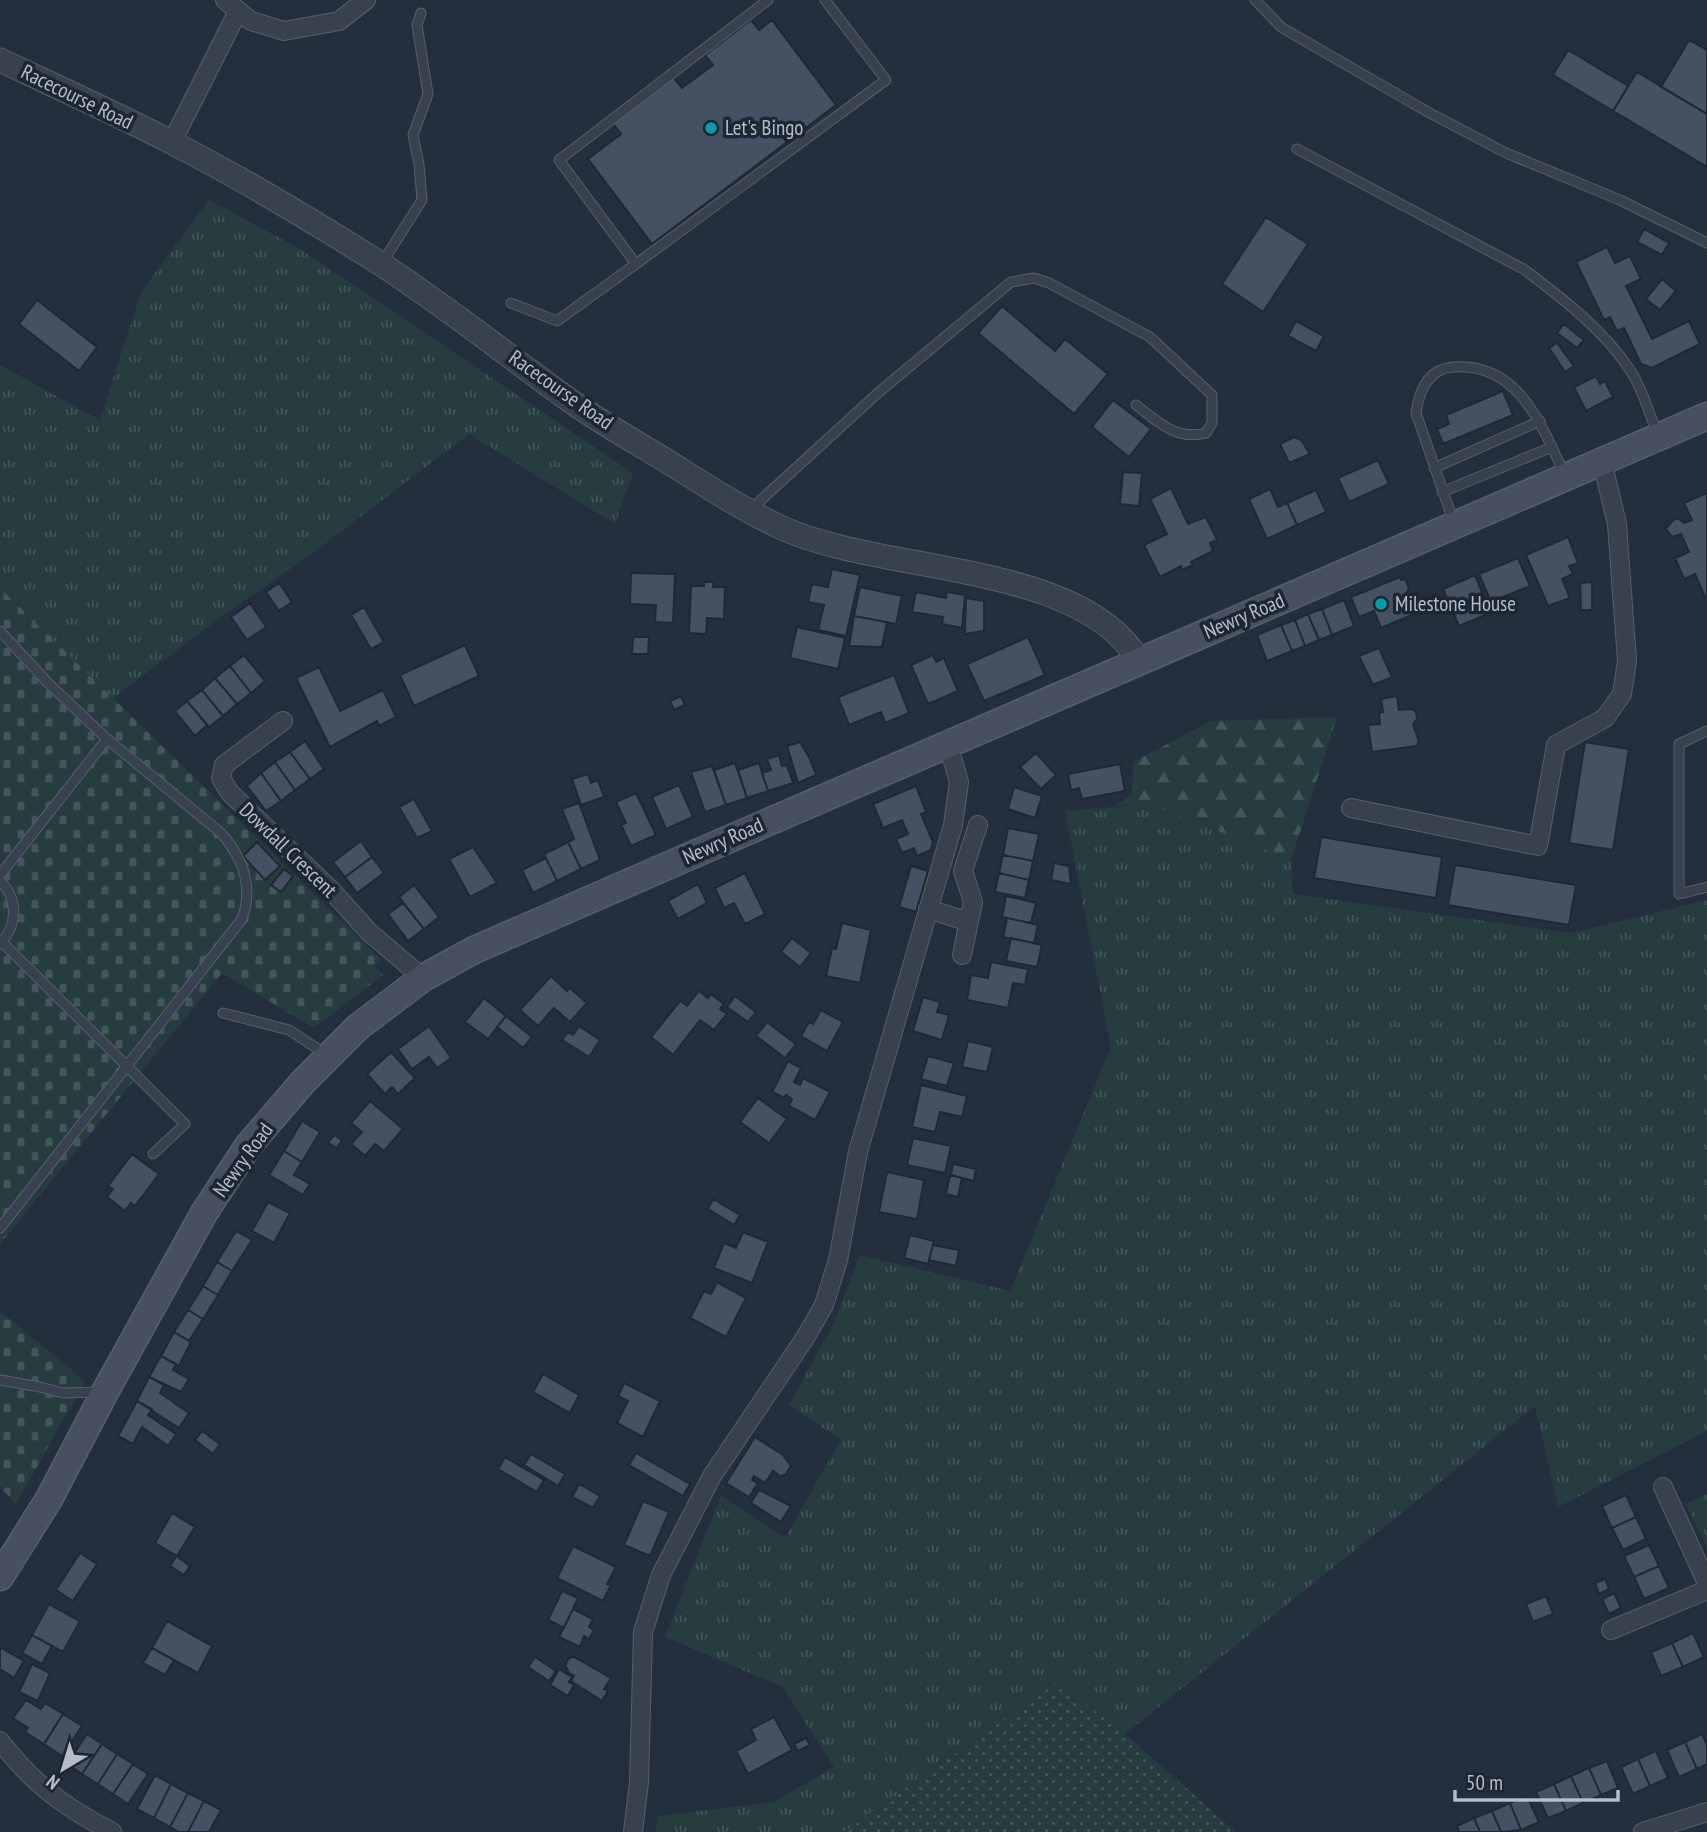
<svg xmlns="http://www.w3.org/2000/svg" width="1707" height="1832" viewBox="0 0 1707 1832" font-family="'PT Sans Narrow',sans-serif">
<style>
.grass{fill:url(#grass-tufts)}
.forest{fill:url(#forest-firs)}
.cemetery{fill:url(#cemetery-stones)}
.park{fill:url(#park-dots)}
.building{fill:#455162;stroke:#1f2835;stroke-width:2}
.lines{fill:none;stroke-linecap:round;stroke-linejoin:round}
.service-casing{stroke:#565f6c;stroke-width:11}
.minor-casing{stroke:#565f6c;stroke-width:20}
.tertiary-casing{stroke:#565f6c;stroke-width:25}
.secondary-casing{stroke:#565f6c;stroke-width:29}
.service{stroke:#38414e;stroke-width:9}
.minor{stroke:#38414e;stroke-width:18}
.tertiary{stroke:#38414e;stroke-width:23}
.secondary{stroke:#465061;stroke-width:26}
.culture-dot{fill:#0f9aa8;stroke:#1d2633;stroke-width:2.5}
.labels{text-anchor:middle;stroke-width:7;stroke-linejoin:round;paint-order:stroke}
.street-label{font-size:21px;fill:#b4bcc9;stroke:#1d2633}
.poi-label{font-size:21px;fill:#b4bcc9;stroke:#1d2633;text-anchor:start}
</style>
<defs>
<pattern id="grass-tufts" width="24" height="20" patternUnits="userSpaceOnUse" patternTransform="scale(1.75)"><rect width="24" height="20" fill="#263c3f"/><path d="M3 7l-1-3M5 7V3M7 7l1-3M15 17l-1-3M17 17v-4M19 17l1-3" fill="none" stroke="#435659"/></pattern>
<pattern id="forest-firs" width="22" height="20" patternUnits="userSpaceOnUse" patternTransform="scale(1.75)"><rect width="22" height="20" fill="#263c3f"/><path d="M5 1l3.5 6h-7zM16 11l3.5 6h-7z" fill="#435659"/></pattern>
<pattern id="cemetery-stones" width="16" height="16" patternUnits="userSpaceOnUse" patternTransform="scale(1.75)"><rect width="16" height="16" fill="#263c3f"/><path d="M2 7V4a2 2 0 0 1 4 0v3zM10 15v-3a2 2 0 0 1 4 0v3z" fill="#435659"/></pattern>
<pattern id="park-dots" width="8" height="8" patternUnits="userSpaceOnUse" patternTransform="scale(1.75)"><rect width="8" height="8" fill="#263c3f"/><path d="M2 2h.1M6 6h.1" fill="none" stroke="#435659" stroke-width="1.8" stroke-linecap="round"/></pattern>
</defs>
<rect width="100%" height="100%" fill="#242f3e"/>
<path class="grass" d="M209 200 300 249 633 473 615 524 469 434 309 556 222 616 112 699 0 588V365L100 420 141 292Z
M1151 804 1291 860 1293 894 1571 933 1707 900V1431L1558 1507 1535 1406 1125 1734 1057 1682 844 1832H655L658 1816 774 1802 834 1767 783 1687 665 1637 721 1496 785 1538 841 1440 789 1405 833 1325 860 1255 1010 1291 1111 1047 1065 811Z
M1707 1494V1548L1686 1504Z"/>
<path class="forest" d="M1337 717 1291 860 1151 804 1116 806 1132 793 1133 762 1211 721Z"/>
<path class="cemetery" d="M0 588 381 959 375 966 383 975 314 1028 222 973 0 1244Z
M0 1311 85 1381 16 1504 0 1487Z"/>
<path class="park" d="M1057 1682 1125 1734 1236 1832H844Z"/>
<path class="building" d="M751 20 759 30 772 20 836 105 652 244 588 159 621 134 612 122 673 77 682 88 713 65 705 55Z
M1689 40 1707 50V114L1661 87Z
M1568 50 1628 86 1613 111 1553 75Z
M1637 72 1707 114V167L1613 111Z
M1266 217 1308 244 1263 312 1222 284Z
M1644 229 1669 243 1662 255 1637 242Z
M1607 247 1615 263 1630 256 1641 279 1626 286 1652 339 1689 321 1700 344 1652 368 1641 364 1624 328 1617 331 1610 317 1604 320 1576 262Z
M1662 279 1676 291 1660 310 1646 299Z
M37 300 97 347 79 371 19 324Z
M1002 306 1055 351 1065 339 1108 374 1074 414 978 333Z
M1296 321 1324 336 1316 351 1288 336Z
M1564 324 1584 340 1577 348 1557 333Z
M1557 343 1574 366 1565 372 1549 348Z
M1596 376 1600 384 1605 381 1613 397 1586 411 1574 387Z
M1503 391 1513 415 1443 444 1437 429 1449 424 1446 415Z
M1113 400 1151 429 1129 457 1092 427Z
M1294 437 1301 440 1310 454 1289 463 1280 444Z
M1378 460 1389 484 1349 502 1338 478Z
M1123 472 1142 473 1139 506 1120 504Z
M1171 488 1188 524 1206 517 1217 540 1210 543 1213 551 1191 562 1193 565 1182 570 1181 566 1160 577 1144 545 1167 534 1150 499Z
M1270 489 1278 507 1287 503 1297 525 1267 539 1249 499Z
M1316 490 1326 512 1297 525 1287 503Z
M1707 493V596L1705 597 1695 574 1684 579 1675 558 1689 552 1681 534 1672 537 1666 529 1673 520 1678 518 1684 523 1692 520 1684 503Z
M1568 537 1578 563 1569 566 1573 574 1562 579 1570 598 1548 606 1526 555Z
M1518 558 1530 586 1491 602 1479 574Z
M832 569 860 575 846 636 818 630 824 605 808 602 812 584 828 587Z
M631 573 675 574 673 623 655 622 656 605 630 604Z
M1475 575 1490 613 1459 626 1443 589Z
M1400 577 1401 580 1405 579 1409 588 1406 595 1412 615 1381 628 1374 611 1359 617 1351 597Z
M704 582H713V587H725L724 619 707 618 706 634 689 633 691 586H704Z
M1592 582V610H1581L1580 583Z
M279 583 292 602 279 611 266 592Z
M860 587 902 596 896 624 854 616Z
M916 592 946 598 947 592 965 595 962 628 942 624 943 617 912 612Z
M966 598 984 601V631L965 634Z
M1344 600 1354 626 1332 635 1322 609Z
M250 603 266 627 247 640 231 617Z
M364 607 384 642 371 649 351 615Z
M1322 609 1332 635 1319 640 1308 614Z
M1308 614 1319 640 1305 646 1295 620Z
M854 616 887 622 882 647 849 646Z
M1295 620 1305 646 1292 651 1281 625Z
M1281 625 1292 651 1267 661 1257 635Z
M797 627 845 638 838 669 790 658Z
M633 637H649L648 654H632Z
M1028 637 1045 675 984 701 967 664Z
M465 645 479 676 414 706 400 675Z
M1379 648 1392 677 1373 685 1359 656Z
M244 655 265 681 251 693 230 666Z
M933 655 936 662 944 658 958 691 928 704 911 665Z
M230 666 251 693 237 704 215 678Z
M319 667 340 711 383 690 396 717 379 726 377 721 330 747 296 678Z
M894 675 909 713 885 723 881 712 849 725 838 697Z
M215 678 237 704 223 716 202 690Z
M202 690 223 716 209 727 187 701Z
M681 696 685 705 674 710 670 701Z
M1397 696 1399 710 1412 709 1416 712 1417 719 1413 724 1419 742 1416 746 1372 752 1368 725 1380 724 1379 713 1383 712 1381 699Z
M187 701 207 725 195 736 175 711Z
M305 741 324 769 310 779 290 752Z
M800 742 810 759 816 775 798 783 787 746Z
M1585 742 1629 749 1613 850 1569 843Z
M290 752 310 779 295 790 275 762Z
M1036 753 1056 775 1041 789 1020 767Z
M779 755 782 766 787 765 793 783 768 791 762 773 771 770 767 759Z
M275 762 295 790 281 801 261 773Z
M735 763 747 798 726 805 714 770Z
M759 763 768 791 747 798 738 770Z
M1120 764 1125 791 1082 799 1079 788 1071 790 1068 774Z
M712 766 726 805 705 812 691 772Z
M261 773 281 801 266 811 247 786Z
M588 774 591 783 598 780 604 797 581 805 572 779Z
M679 785 693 817 666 829 652 797Z
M916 786 926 812 921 814 933 842 931 850 917 856 914 848 902 853 896 839 908 834 902 820 883 828 873 804Z
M1014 787 1042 796 1035 818 1008 809Z
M636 793 656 835 631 846 621 825 626 823 616 802Z
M414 799 432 831 417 838 399 807Z
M579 803 600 860 581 869 568 842 574 839 562 809Z
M1008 828 1039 834 1033 861 1003 855Z
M1321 837 1442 857 1436 898 1314 878Z
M361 841 372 857 345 877 333 862Z
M257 842 280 866 265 880 243 856Z
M568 842 581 869 557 881 544 854Z
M473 847 497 883 470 897 449 859Z
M1003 855 1033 861 1029 880 999 873Z
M372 857 384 873 357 893 345 877Z
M546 858 557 881 533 893 522 870Z
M1054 863 1069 866 1071 884 1051 880Z
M1455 865 1576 885 1569 925 1448 905Z
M911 866 928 871 916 912 899 907Z
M284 869 293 876 281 892 271 885Z
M745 873 765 914 745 924 734 903 724 908 715 888Z
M999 873 1029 880 1025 898 995 892Z
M698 884 707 903 678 919 668 901Z
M414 885 439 917 424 929 399 897Z
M1006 896 1036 903 1031 923 1002 917Z
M403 903 424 929 408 941 388 914Z
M1007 918 1038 925 1034 943 1003 937Z
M842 923 871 930 860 983 826 976 832 948 836 949Z
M792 938 811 953 800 967 781 952Z
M1011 938 1042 945 1037 967 1006 961Z
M991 962 1028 969 1025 985 1013 983 1008 1008 967 1000 971 975 988 978Z
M551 976 567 991 570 988 587 1003 570 1022 554 1008 538 1026 520 1010Z
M699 991 708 998 711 994 724 1004 720 1009 727 1014 714 1030 700 1020 673 1055 651 1037 680 1001 687 1006Z
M735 996 756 1012 748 1022 727 1007Z
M923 997 940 1002 937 1012 949 1015 942 1040 913 1031Z
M484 998 506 1016 488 1039 465 1022Z
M821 1010 843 1022 827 1051 801 1036 809 1022 813 1024Z
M506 1016 532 1037 523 1048 497 1027Z
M767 1022 796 1044 785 1058 756 1036Z
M429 1026 451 1058 437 1068 429 1057 412 1069 398 1049Z
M579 1026 600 1040 589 1057 562 1040 568 1032 573 1035Z
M968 1041 993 1047 987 1072 962 1067Z
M391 1052 415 1078 398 1094 392 1087 385 1094 367 1074Z
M928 1056 954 1063 947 1086 921 1079Z
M788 1061 801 1068 794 1082 800 1085 803 1078 830 1092 815 1120 789 1106 792 1099 786 1095 784 1098 772 1092Z
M921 1085 967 1096 962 1117 940 1112 935 1132 912 1127Z
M758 1098 787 1119 769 1143 740 1122Z
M370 1101 403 1129 384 1151 375 1144 365 1156 351 1144 362 1132 351 1123Z
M302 1121 320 1132 302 1162 284 1151Z
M334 1135 342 1140 337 1148 328 1143Z
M913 1138 951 1146 945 1173 907 1165Z
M284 1151 302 1162 294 1175 310 1184 303 1195 269 1175Z
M132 1154 159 1174 135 1206 131 1203 125 1211 107 1197 113 1189 108 1186Z
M953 1164 976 1169 974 1181 951 1175Z
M887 1172 924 1180 917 1219 879 1212Z
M950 1175 962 1178 958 1197 946 1194Z
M713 1199 740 1215 734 1225 708 1209Z
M268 1202 290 1213 274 1243 252 1231Z
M236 1231 252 1240 232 1271 217 1262Z
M743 1232 768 1242 752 1283 714 1268 724 1243 736 1248Z
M910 1235 934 1241 928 1264 904 1258Z
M933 1245 959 1250 956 1266 929 1260Z
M217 1262 232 1271 218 1295 203 1286Z
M717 1282 746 1298 726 1337 690 1318 704 1291 711 1294Z
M203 1286 218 1295 203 1319 188 1310Z
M188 1310 203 1319 189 1341 174 1332Z
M174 1332 191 1342 179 1366 161 1356Z
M161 1356 176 1364 173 1370 189 1379 181 1392 149 1377Z
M543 1374 579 1395 570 1413 533 1392Z
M149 1377 164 1385 160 1393 189 1413 179 1428 137 1401Z
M624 1383 660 1401 643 1437 617 1423 628 1401 618 1396Z
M137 1401 152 1409 148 1415 176 1434 168 1446 142 1427 133 1444 118 1436Z
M202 1431 220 1444 213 1454 195 1440Z
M755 1437 783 1455 791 1466 785 1475 780 1476 773 1471 765 1483 754 1476 752 1480 758 1483 749 1497 726 1483Z
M636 1453 690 1484 683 1496 629 1465Z
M531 1454 565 1474 558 1486 524 1465Z
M505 1457 544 1480 537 1492 498 1469Z
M579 1484 600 1496 593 1508 572 1497Z
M759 1490 791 1506 781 1522 751 1503Z
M1626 1495 1636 1517 1612 1528 1602 1506Z
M643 1501 669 1512 650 1556 624 1545Z
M172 1513 195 1527 177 1556 155 1543Z
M1636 1517 1646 1539 1623 1550 1612 1528Z
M1649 1545 1659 1566 1634 1577 1624 1556Z
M573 1546 616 1567 607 1584 611 1585 603 1601 557 1578Z
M80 1553 97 1564 73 1601 56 1590Z
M176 1556 190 1566 184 1575 170 1566Z
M1659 1566 1669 1588 1644 1599 1634 1577Z
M1605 1579 1609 1589 1599 1594 1595 1583Z
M562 1591 578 1598 564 1628 548 1620Z
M1614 1593 1621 1608 1609 1614 1602 1599Z
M1546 1596 1553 1614 1533 1622 1526 1604Z
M49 1604 80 1621 63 1652 32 1635Z
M573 1609 593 1619 589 1627 594 1630 589 1639 584 1636 580 1647 559 1637Z
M167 1621 212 1646 198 1673 152 1648Z
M1693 1633 1704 1657 1683 1667 1672 1643Z
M32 1635 52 1646 42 1664 22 1653Z
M1672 1643 1683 1667 1661 1676 1651 1652Z
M0 1647 24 1661 14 1678 0 1669Z
M152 1648 174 1660 165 1675 143 1663Z
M535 1657 556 1671 549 1681 528 1667Z
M574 1657 611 1678 604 1689 608 1691 602 1701 571 1681 574 1676 569 1673 565 1665 569 1658Z
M32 1664 50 1673 38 1701 19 1692Z
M559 1669 572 1677 569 1682 574 1685 568 1696 550 1685Z
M26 1700 41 1709 45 1703 63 1714 44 1744 25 1732 28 1728 13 1718Z
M63 1714 82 1726 62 1756 44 1744Z
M774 1717 792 1750 748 1774 736 1751 756 1740 751 1729Z
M87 1734 102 1744 82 1774 67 1764Z
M1702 1734 1707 1745V1764L1697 1769 1685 1742Z
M806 1738 810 1745 798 1751 794 1744Z
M1685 1742 1697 1769 1679 1777 1667 1750Z
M102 1744 117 1754 98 1784 82 1774Z
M1656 1751 1668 1778 1650 1786 1638 1759Z
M117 1754 133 1764 113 1794 98 1784Z
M1638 1759 1650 1786 1633 1794 1621 1767Z
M1607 1761 1618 1788 1601 1795 1589 1768Z
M133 1764 148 1774 128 1804 113 1794Z
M1589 1768 1601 1795 1583 1803 1571 1776Z
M155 1775 171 1784 154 1818 137 1809Z
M1571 1776 1583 1803 1566 1811 1554 1784Z
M171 1784 188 1793 170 1827 154 1818Z
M1554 1784 1566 1811 1548 1818 1536 1792Z
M188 1793 204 1801 188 1832H179L170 1827Z
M1527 1796 1539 1822 1521 1830 1510 1803Z
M204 1801 221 1810 209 1832H188Z
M1510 1803 1521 1830 1501 1832 1492 1811Z
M1492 1811 1501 1832H1480L1474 1818Z
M1474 1818 1480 1832H1459L1457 1826Z"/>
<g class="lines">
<defs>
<path id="service" d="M768 0 559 160 636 264 886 80 825 0
M1255 0 1281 27 1426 111 1506 153 1620 200 1707 243
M1297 149 1525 270C1563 299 1604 330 1630 370 1643 389 1649 414 1658 435
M382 263 422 200 419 164 413 135 428 94 417 25 421 13
M511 303 557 321 636 264
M1434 468 1540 421
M1442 492 1552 447
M750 510 879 392 1011 282 1034 278 1049 283 1150 337 1212 395V423L1206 433C1177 441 1158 422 1136 405
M1454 523 1416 413C1419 391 1428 369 1453 367 1519 362 1541 425 1565 475
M0 631 48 683 107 739 221 833C243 858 254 886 242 919L0 1228
M1707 731 1679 744V894L1707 887
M0 875 107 739
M0 881C19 899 17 926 0 944
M0 940 185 1124 153 1154
M223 1013 289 1030 327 1055
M0 1380 40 1387 63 1393 99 1392"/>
<path id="minor" d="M225 0 251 21 284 31 339 21 366 0
M172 142 238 11
M283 721 224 765 221 778 230 793 331 890 369 932 423 978
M1351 808 1538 846 1556 745 1605 718 1622 694 1627 661 1617 524 1602 461
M928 909 969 922
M962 955 973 902 963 871 978 825
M1663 1487 1707 1583
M1611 1630 1707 1590
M0 1741C34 1785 63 1806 112 1832
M633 1832 639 1782 643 1632 661 1575 712 1476 805 1338 824 1305 838 1260 858 1152 953 825 959 782 948 744
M1643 1832 1707 1812"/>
<path id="tertiary" d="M0 60C57 87 115 113 171 142 243 179 313 221 381 264 447 307 508 356 572 402 606 426 643 446 678 468 711 489 744 510 780 527 880 574 1081 561 1139 661"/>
<path id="secondary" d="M0 1577 49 1499 105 1392 204 1213 248 1146 303 1082 358 1027 423 978 474 950 713 846 1707 416"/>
</defs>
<use href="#service" class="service-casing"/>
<use href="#minor" class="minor-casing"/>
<use href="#tertiary" class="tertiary-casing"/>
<use href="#secondary" class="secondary-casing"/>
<use href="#service" class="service"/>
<use href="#minor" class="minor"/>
<use href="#tertiary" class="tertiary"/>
<use href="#secondary" class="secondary"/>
</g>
<g class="culture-dot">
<circle cx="711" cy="128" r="7"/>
<circle cx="1381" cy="604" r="7"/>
</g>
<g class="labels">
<g class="street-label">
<text transform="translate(77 97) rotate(26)" y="7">Racecourse Road</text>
<text transform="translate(561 390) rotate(35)" y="7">Racecourse Road</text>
<text transform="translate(1244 616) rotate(-23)" y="7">Newry Road</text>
<text transform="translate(723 841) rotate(-24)" y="7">Newry Road</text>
<text transform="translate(288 850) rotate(44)" y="7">Dowdall Crescent</text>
<text transform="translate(243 1160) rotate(-54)" y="7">Newry Road</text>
</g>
<g class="poi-label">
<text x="725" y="135">Let's Bingo</text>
<text x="1395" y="611">Milestone House</text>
</g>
</g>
<g transform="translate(63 1769) rotate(218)" stroke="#1d2633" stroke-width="5" paint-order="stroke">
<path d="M0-5L12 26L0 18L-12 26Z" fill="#b4bcc9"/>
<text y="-10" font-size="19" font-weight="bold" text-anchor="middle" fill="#b4bcc9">N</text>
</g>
<path d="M1455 1790v10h163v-10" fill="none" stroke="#b4bcc9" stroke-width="3.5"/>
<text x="1466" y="1790" font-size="21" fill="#b4bcc9" stroke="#1d2633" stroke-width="5" paint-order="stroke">50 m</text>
</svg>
